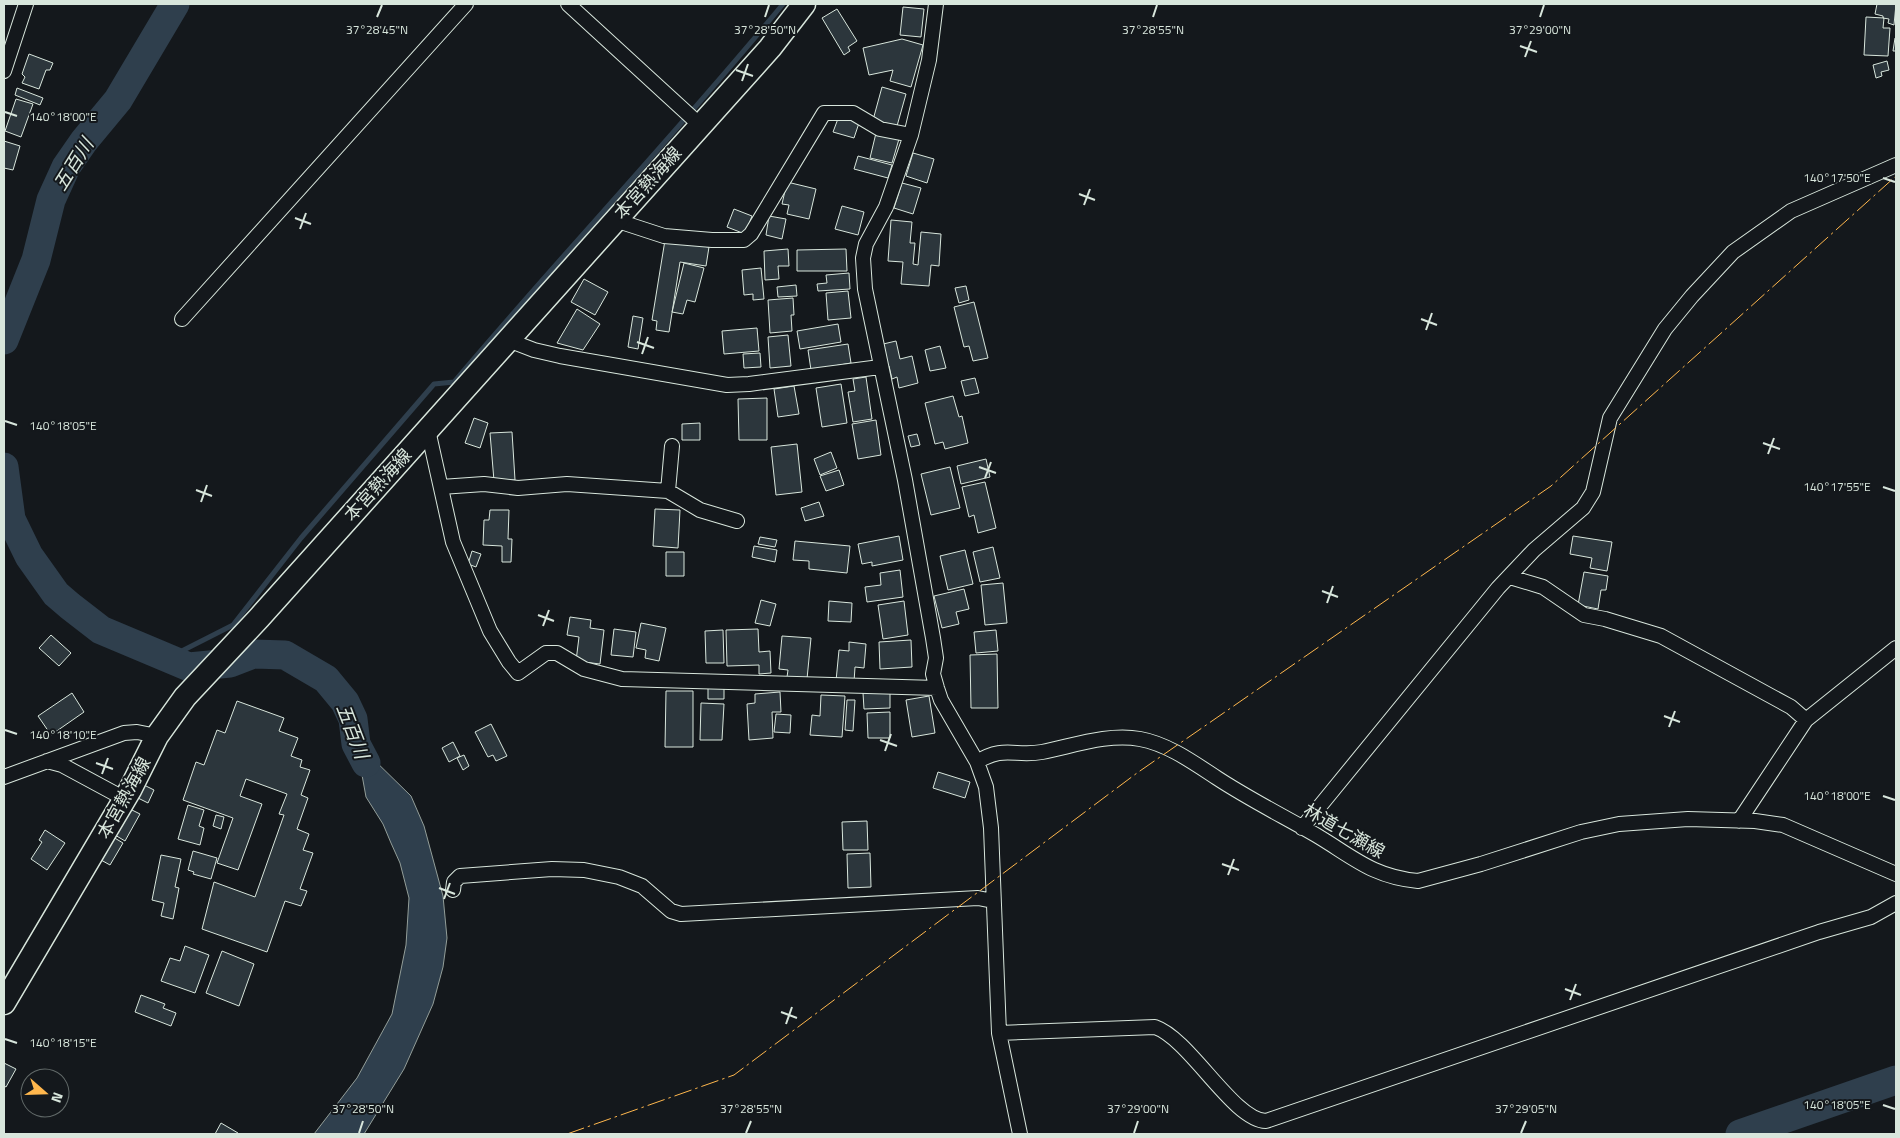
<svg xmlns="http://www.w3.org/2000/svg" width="1900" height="1138" viewBox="0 0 1900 1138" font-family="'Titillium Web','Noto Sans JP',sans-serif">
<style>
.water{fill:#2f3f4d;stroke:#939e99}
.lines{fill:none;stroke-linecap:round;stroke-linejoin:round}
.stream{stroke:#2f3f4d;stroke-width:5}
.river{stroke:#2f3f4d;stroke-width:29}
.building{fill:#2c363c;stroke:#d8e6dc}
.minor-casing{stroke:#d8e6dc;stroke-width:16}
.primary-casing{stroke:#d8e6dc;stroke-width:25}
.minor{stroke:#14181c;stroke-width:14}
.primary{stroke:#14181c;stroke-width:22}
.power{stroke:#ffb74d;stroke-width:1;stroke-dasharray:18 4 2.5 4;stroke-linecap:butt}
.ticks{fill:none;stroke:#d8e6dc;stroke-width:2}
.labels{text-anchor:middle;stroke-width:4;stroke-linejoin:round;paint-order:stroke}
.street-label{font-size:18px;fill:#d8e6dc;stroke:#14181c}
.water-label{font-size:19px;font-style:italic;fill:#d8e6dc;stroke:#14181c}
.ticks-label{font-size:12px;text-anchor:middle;fill:#d8e6dc;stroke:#14181c;stroke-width:4;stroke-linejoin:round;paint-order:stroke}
</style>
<rect width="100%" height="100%" fill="#14181c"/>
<path class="water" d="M354 726 366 752 411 796 424 826 443 896 447 938 443 967 433 1004 404 1069 364 1134H314L357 1078 392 1014 406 945 409 898 400 863 391 843 383 824 366 797 360 764 353 750Z"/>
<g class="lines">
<path class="stream" d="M166 659 233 625 301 538 434 384 454 382C562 254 677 133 783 4"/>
<path class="river" d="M4 340 36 260 51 200 66 167 84 141 118 100 175 4
M4 467 11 519 29 556 56 594 70 606 101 630 189 667 230 663 253 654 285 655 326 679 345 702 353 719 356 744 366 763
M1740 1134 1896 1080"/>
</g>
<path class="building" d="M1877 4H1896L1894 25 1888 23 1889 19 1883 18V16L1875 14Z
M903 7 924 9 921 37 900 35Z
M837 9 857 41 848 47 850 51 844 55 822 18Z
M1866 17 1884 18 1883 28H1890L1888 56 1864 55Z
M1895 38H1896V51H1893Z
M902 39 923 45 911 87 890 81 893 70 869 75 863 48Z
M29 54 53 63 50 70H46L39 89 22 83 25 77 22 74Z
M1887 61 1889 70 1881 72 1882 76 1876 78 1873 65Z
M882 87 906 94 897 126 873 120Z
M17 88 43 98 40 105 15 95Z
M16 99 33 104 21 137 5 131Z
M839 116 859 123 854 138 833 132Z
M876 133 899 139 892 163 870 158Z
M4 141 20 146 13 170 4 168Z
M913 153 934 159 927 183 906 176Z
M858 156 892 165 888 178 854 169Z
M787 182 816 189 809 219 787 214 789 205 782 204Z
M902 183 921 188 913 214 894 208Z
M842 206 864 212 858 235 835 229Z
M734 209 752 216 745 234 727 227Z
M769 216 786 219 782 239 766 235Z
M891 220 912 222 910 243H915L913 264 918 265 921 232 941 234 939 266 931 265 929 286 901 284 903 262 888 261Z
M665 240 709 247 706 266 680 262 669 332 656 330 657 321 652 320Z
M788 249 789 266H778L779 279 765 280 764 251Z
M846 249 847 271H797V250Z
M684 263 704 268 695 302 687 300 683 314 672 312Z
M761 268 764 299 753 300V294L744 295 742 270Z
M849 273 850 289 818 291 817 284 827 283 826 275Z
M584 279 608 292 595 315 571 302Z
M796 285 797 296 778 297 777 287Z
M966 286 969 300 959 303 955 288Z
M848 291 851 318 828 320 826 293Z
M793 298 794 315H791L792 331 770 333 768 300Z
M974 302 988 358 973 361 969 346 964 347 954 307Z
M577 309 600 324 583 350 557 343Z
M633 316 643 318 638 349 628 347Z
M838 324 841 342 800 349 797 331Z
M757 328 759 351 724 354 722 331Z
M788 335 791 366 770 368 768 337Z
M896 341 900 359 912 356 918 383 899 388 897 377 892 379 889 366 884 367 879 345Z
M848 344 851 363 811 370 808 350Z
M940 346 946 368 930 371 925 350Z
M760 353 761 367 744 368 743 354Z
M866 377 872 419 853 422 848 392 855 391 853 379Z
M975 378 979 393 965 396 961 381Z
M841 384 847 423 822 427 816 388Z
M794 386 799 414 778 417 774 389Z
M953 396 959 417 962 416 968 443 945 449 943 442 935 444 925 403Z
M767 398V440H739L738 399Z
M474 418 488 423 480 448 465 443Z
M876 420 881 455 858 459 852 424Z
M700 423V440H682V424Z
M512 432 515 480 494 481 490 433Z
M917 434 920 445 911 447 908 436Z
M797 444 802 492 776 495 771 447Z
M831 452 837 468 820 475 814 459Z
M986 459 990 477 961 484 957 466Z
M950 467 960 508 931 515 921 474Z
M839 470 844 485 826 491 820 476Z
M985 482 996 528 978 533 974 515 969 517 962 487Z
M819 502 824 516 805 521 801 508Z
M655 509 680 510 678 548 653 546Z
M490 510H509L508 539H512L511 562H502V546L483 545 484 520H489Z
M899 536 903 560 872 566V562L862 564 858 544Z
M1573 536 1612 542 1607 571 1590 568 1592 558 1570 554Z
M760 537 777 540 775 547 758 544Z
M795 541 850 546 847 573 809 569V561L793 560Z
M754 546 777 550 775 562 752 557Z
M993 547 1000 578 980 582 973 552Z
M965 550 973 584 948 590 940 556Z
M472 551 481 554 476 567 468 564Z
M666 552H684V576H666Z
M900 570 903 597 867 602 865 587 881 585 880 573Z
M1584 572 1608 576 1606 590H1601L1598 609 1578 605Z
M1003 583 1007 623 985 625 981 585Z
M964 589 969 609 956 612 959 624 942 628 934 596Z
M761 600 776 604 770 626 755 623Z
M829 601 852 603 851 622 828 621Z
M904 601 908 635 883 639 878 605Z
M570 617 591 620 590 628 604 630 600 664 576 661 579 637 567 635Z
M641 623 666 628 659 661 645 658 646 650 636 648Z
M614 629 636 632 633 657 611 655Z
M758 629 759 652 770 651 771 673 759 674V665L727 666 726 630Z
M723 630 724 663H706L705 631Z
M996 630 998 651 976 653 974 632Z
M51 635 71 653 59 666 39 648Z
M782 636 811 638 807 679 787 677 788 670 779 669Z
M911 640 912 667 880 669 879 642Z
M849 642 866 644 864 668 855 667 854 682 836 681 839 650 849 651Z
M997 654 998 708H971L970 655Z
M708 688H724V699H708Z
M666 691H693V747H665Z
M780 692 781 712H772L773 738 749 740 747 704 755 703V694Z
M890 692V708L864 709 863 693Z
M72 693 84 712 51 735 38 716Z
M821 695 845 696 842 737 810 735 812 715 820 716Z
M929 696 935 733 912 737 906 700Z
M847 700H855L853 731 845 730Z
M237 701 284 718 279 731 298 738 291 756 302 760 300 767 310 770 301 795 308 798 297 829 309 834 303 850 313 853 300 889 307 891 301 906 285 901 267 952 202 929 214 882 255 897 284 815 279 814 287 794 246 779 240 796 262 804 238 870 217 863 233 818 183 800 196 762 204 765 217 730 225 733Z
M701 703 724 704 722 740H700Z
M890 712V738H868L867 713Z
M776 714 791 715 790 733 774 732Z
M491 724 507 756 496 761 493 755 488 757 475 732Z
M453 742 460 756 449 762 442 748Z
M464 755 469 766 463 770 457 758Z
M938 772 970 782 965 798 933 788Z
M144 785 154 790 148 803 138 798Z
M188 805 204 810 199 826 204 828 200 845 178 839Z
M130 809 140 814 125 841 115 835Z
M216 815 224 817 221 829 213 826Z
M867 821 868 850H843L842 822Z
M45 830 65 843 47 870 31 859 42 842 39 840Z
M113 837 123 843 110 865 101 860Z
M193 851 217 858 211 879 193 874 194 872 188 870Z
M870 853 871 887 848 888 847 854Z
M161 855 181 859 175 887 179 888 173 919 161 916 164 903 152 900Z
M185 946 209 955 195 993 161 981 170 958 180 961Z
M222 951 254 964 239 1006 206 993Z
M141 995 165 1004 163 1008 176 1013 171 1026 135 1012Z
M4 1063 16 1069 6 1087 4 1086Z
M221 1123 238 1133V1134H215Z"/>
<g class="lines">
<defs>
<path id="minor" d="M568 4 700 125
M936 4 929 60 911 135 886 207 866 244 863 258 865 289 905 480 933 638 936 658 933 674 937 688 941 700 977 762 986 787 991 828 999 1033 1020 1134
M4 71 26 4
M615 220 664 236 712 240H744L751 234 824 113H853L880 129 911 135
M182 319 466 4
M508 340 534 350 560 356 727 385 749 384 880 367
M428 430 453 542 490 631 509 662 518 673 546 653H557L584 669 622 679 937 688
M441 487 484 484 518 488 567 484 668 491 700 510 737 521
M668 491 672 446
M1510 577 1543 587 1584 615 1605 619 1661 636 1791 707 1806 720
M47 761 62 765 125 799
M977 762C1004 745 1015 757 1042 752 1073 746 1108 733 1140 739 1168 744 1194 763 1217 778 1249 799 1283 816 1316 835 1353 857 1373 877 1418 881L1481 864 1581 832 1619 824 1688 819 1755 821 1783 825 1896 874
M4 777 124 733 137 732 157 736
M1739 821 1806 720 1896 648
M1302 828 1498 588 1534 550 1583 508 1593 492 1610 418 1665 329 1692 296 1733 252 1791 211 1896 165
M453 890 454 882 460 876 552 869 584 870 619 877 642 886 671 911 681 914 978 898 993 901
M999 1033 1155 1027C1190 1039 1233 1120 1266 1121L1819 932 1871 917 1896 903"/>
<path id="primary" d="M4 1003 130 790 157 736 185 697 259 618 770 48 804 4"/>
</defs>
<use href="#minor" class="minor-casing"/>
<use href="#primary" class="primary-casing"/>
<use href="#minor" class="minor"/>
<use href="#primary" class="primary"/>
<path class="power" d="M567 1134 734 1075 1137 773 1551 486 1896 176"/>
</g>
<path class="ticks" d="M377 17 382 5M765 17 769 5M1153 17 1157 5M1540 17 1544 5M1520 46 1537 52M1525 57 1531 41M736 70 753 76M742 81 748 64M5 112 17 116M1883 178 1895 182M1079 194 1095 200M1084 205 1090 189M295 218 311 224M300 229 306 213M1421 319 1437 325M1426 330 1432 313M637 342 654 348M642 354 648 337M5 421 17 425M1763 443 1780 449M1768 454 1774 438M979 467 996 473M985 478 991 462M1883 487 1895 491M196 490 212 496M201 502 207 485M1322 591 1338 597M1327 603 1333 586M538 615 554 621M543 626 549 610M1664 716 1680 722M1669 727 1675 711M5 730 17 734M880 740 897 746M885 751 891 734M96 763 113 769M102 774 108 758M1883 796 1895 800M1222 864 1239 870M1228 875 1234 859M439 888 455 894M444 899 450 883M1565 989 1581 995M1570 1000 1576 984M781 1012 797 1018M786 1024 792 1007M5 1039 17 1043M1883 1105 1895 1109M359 1133 363 1121M746 1133 751 1121M1134 1133 1138 1121M1521 1133 1526 1121"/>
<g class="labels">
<g class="street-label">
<text transform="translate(648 183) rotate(-48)" y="6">本宮熱海線</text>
<text transform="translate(378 485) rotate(-48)" y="6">本宮熱海線</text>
<text transform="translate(124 798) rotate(-61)" y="6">本宮熱海線</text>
<text transform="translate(1344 831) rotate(30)" y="6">林道七瀬線</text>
</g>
<g class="water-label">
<text transform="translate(73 164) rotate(-58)" y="7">五百川</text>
<text transform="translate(353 731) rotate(69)" y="7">五百川</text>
</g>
</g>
<g class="ticks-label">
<text x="377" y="34">37°28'45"N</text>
<text x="765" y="34">37°28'50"N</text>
<text x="1153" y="34">37°28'55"N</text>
<text x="1540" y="34">37°29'00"N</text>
<text x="63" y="121">140°18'00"E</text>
<text x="1837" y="182">140°17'50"E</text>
<text x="63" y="430">140°18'05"E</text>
<text x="1837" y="491">140°17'55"E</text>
<text x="63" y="739">140°18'10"E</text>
<text x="1837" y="800">140°18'00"E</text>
<text x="63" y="1047">140°18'15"E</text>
<text x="1837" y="1109">140°18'05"E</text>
<text x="363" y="1113">37°28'50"N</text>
<text x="751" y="1113">37°28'55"N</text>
<text x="1138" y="1113">37°29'00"N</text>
<text x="1526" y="1113">37°29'05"N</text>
</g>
<rect width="1900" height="1138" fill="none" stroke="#d8e6dc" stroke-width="10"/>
<g transform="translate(45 1093) rotate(110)"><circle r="24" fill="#14181c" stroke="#626a69"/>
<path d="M0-4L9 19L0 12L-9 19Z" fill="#ffb74d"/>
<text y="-8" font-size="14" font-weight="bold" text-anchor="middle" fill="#d8e6dc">N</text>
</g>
</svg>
